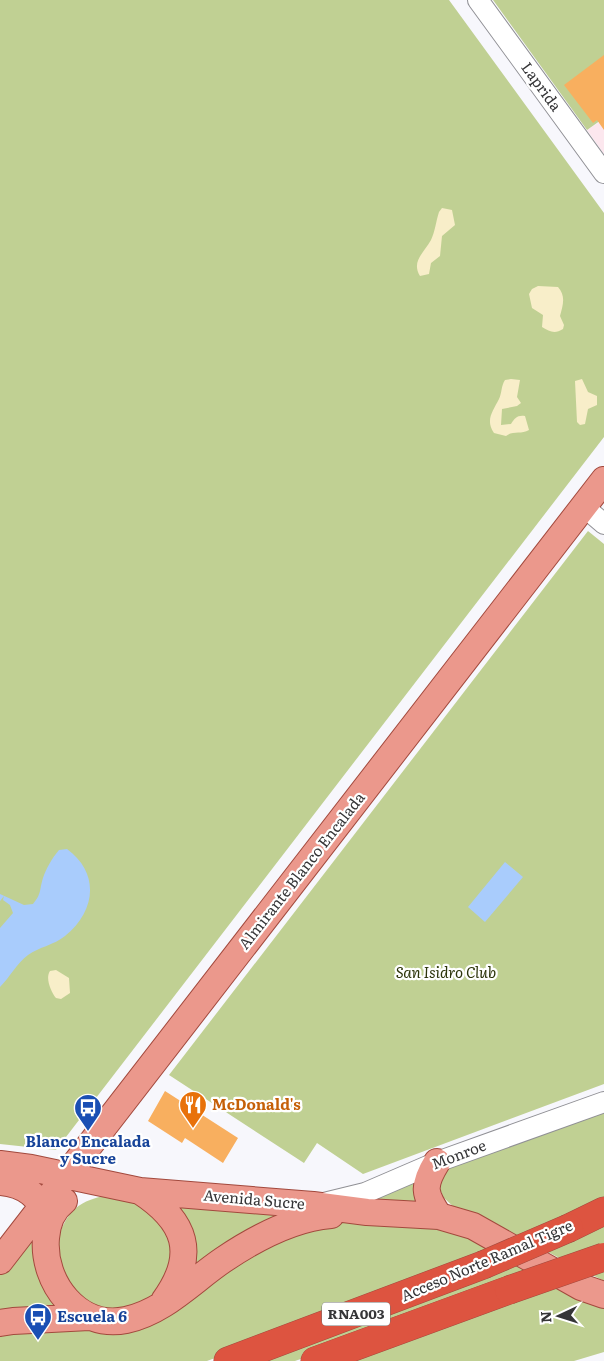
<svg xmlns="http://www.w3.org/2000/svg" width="604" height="1361" viewBox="0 0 604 1361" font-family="Literata,serif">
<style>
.commercial{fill:#fce7ee}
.green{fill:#c0d093}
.sand{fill:#f8eec9}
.water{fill:#a9ccfc}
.building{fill:#f8af5f}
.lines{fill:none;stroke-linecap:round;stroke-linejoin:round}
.minor-casing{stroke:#909095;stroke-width:22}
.major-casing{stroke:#a2493d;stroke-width:28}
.highway-casing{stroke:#a2493d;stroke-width:29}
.minor{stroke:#fff;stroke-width:20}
.major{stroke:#eb988c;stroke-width:26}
.highway{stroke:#dd5440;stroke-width:28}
.highway-bridge-casing{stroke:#a2493d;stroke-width:29;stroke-linecap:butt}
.highway-bridge{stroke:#dd5440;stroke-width:28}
.labels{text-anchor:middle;stroke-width:4.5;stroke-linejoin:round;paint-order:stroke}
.shield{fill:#fff;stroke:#727273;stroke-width:1}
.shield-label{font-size:14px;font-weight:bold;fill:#353537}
.street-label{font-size:15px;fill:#353537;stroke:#fff}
.park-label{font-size:15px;font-style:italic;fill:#2d350b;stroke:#fff}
.food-label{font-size:15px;font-weight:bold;fill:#c56008;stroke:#fff;text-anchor:start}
.transit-label{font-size:15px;font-weight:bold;fill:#164399;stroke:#fff}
</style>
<rect width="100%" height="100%" fill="#f7f7fc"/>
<path class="commercial" d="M604 119V154L587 130Z"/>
<path class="green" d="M0 0H449L604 213V437L56 1150 0 1144Z
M493 0H604V118L587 130Z
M588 531 604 544V1084L363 1174 317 1143 304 1163 169 1075Z
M604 1108V1281L515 1235 457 1210 443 1197 439 1186 449 1164Z
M415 1178 420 1203 369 1199Z
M115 1193C123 1196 137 1197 144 1202 199 1243 168 1321 100 1311 92 1310 81 1302 73 1298L55 1245C69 1208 75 1202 115 1193Z
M174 1200 304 1215 186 1281Z
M391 1220 443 1225 604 1298V1352L574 1361H339L531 1297 445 1309 295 1361H256L481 1261 207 1361H0V1335L88 1326 328 1222Z
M39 1231 70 1314 0 1316V1274Z"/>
<path class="sand" d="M442 208 452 210 455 225 442 236 440 256 431 263 429 274 420 276C411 261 424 253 431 240 435 232 436 221 439 212Z
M538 286 558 287C566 296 563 305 560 316L564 325 563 329C555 334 550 332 542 327L543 315 532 308 529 294 532 289Z
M511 379 520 380 517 397 521 403 517 406 502 409 501 425 511 424C515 418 517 415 525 416L529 430C521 435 513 430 506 436L494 433C485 420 493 411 499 399 502 393 501 386 505 380Z
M582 379 588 392 597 396V405L588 409 585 424 580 425 577 422 575 381Z
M56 970 69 978 70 993 61 999 56 998C51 992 45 978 50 971Z"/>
<path class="water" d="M67 849C100 873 96 911 65 936 54 945 39 947 28 955 17 963 10 977 0 987V928L13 913 10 905 3 900 4 896 0 901V894L24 905 33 904C42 893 39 891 43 878 46 869 52 858 59 850Z
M505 862 523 877 485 922 468 907Z"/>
<path class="building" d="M604 55V130L597 120 593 123 564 85Z
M165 1091 238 1138 223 1163 185 1138 182 1143 148 1121Z"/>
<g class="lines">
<defs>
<path id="minor" d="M478 0 604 173
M583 506 604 524
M324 1203 365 1193 437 1162 604 1102"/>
<path id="major" d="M437 1162C422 1186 424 1194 439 1216
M0 1164 31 1168 140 1191 313 1205 367 1212 439 1216 473 1226 581 1287 604 1295
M0 1182C25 1184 40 1196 49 1220
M140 1191C186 1221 198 1254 164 1301
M64 1201C52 1210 47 1224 46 1238 42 1282 78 1330 126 1320 164 1312 192 1281 223 1260 254 1239 293 1218 331 1215
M0 1261 604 480
M0 1323 13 1321 89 1317"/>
<path id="highway" d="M569 1228 604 1211
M228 1361 483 1265
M315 1361 509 1290"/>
</defs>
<use href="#minor" class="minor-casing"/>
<use href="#major" class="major-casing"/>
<use href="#highway" class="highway-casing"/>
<use href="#minor" class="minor"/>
<use href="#major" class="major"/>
<use href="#highway" class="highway"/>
<defs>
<path id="highway-bridge" d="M483 1265 569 1228
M509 1290 604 1257"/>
</defs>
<use href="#highway-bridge" class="highway-bridge-casing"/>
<use href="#highway-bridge" class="highway-bridge"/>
</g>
<defs>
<symbol id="restaurant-pin" viewBox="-11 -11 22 30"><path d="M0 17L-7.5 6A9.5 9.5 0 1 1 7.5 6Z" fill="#e8710a" stroke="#fff"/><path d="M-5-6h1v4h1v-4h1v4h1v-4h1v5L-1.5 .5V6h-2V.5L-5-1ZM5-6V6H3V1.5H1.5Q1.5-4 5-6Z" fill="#fff"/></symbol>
<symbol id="bus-pin" viewBox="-11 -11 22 30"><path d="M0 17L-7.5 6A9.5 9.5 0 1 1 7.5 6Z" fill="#1a4fb4" stroke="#fff"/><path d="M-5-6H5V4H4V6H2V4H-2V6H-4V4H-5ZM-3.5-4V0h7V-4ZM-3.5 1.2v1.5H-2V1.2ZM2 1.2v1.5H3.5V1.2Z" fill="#fff"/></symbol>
</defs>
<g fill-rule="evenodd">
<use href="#restaurant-pin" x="177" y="1089" width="32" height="43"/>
<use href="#bus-pin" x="72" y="1092" width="32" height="43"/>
<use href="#bus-pin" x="22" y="1301" width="32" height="43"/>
</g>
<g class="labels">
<rect class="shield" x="322" y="1302.5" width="68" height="23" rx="4"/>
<g class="shield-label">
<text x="356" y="1319">RNA003</text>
</g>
<g class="street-label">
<text transform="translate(541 87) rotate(54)" y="5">Laprida</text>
<text transform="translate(302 871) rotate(-52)" y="5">Almirante Blanco Encalada</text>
<text transform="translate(459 1155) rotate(-21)" y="5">Monroe</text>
<text transform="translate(254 1200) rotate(5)" y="5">Avenida Sucre</text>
<text transform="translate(487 1261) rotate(-23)" y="5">Acceso Norte Ramal Tigre</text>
</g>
<g class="park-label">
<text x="446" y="978">San Isidro Club</text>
</g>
<g class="food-label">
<text x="212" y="1110">McDonald's</text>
</g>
<g class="transit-label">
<text x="88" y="1147">Blanco Encalada<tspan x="88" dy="17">y Sucre</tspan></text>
<text x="57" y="1322" text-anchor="start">Escuela 6</text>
</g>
</g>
<g transform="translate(559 1316) rotate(266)" stroke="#ffffff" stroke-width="4" paint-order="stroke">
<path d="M0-4L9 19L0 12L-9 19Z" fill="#353537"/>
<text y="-8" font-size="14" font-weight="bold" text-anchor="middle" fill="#353537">N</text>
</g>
</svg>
